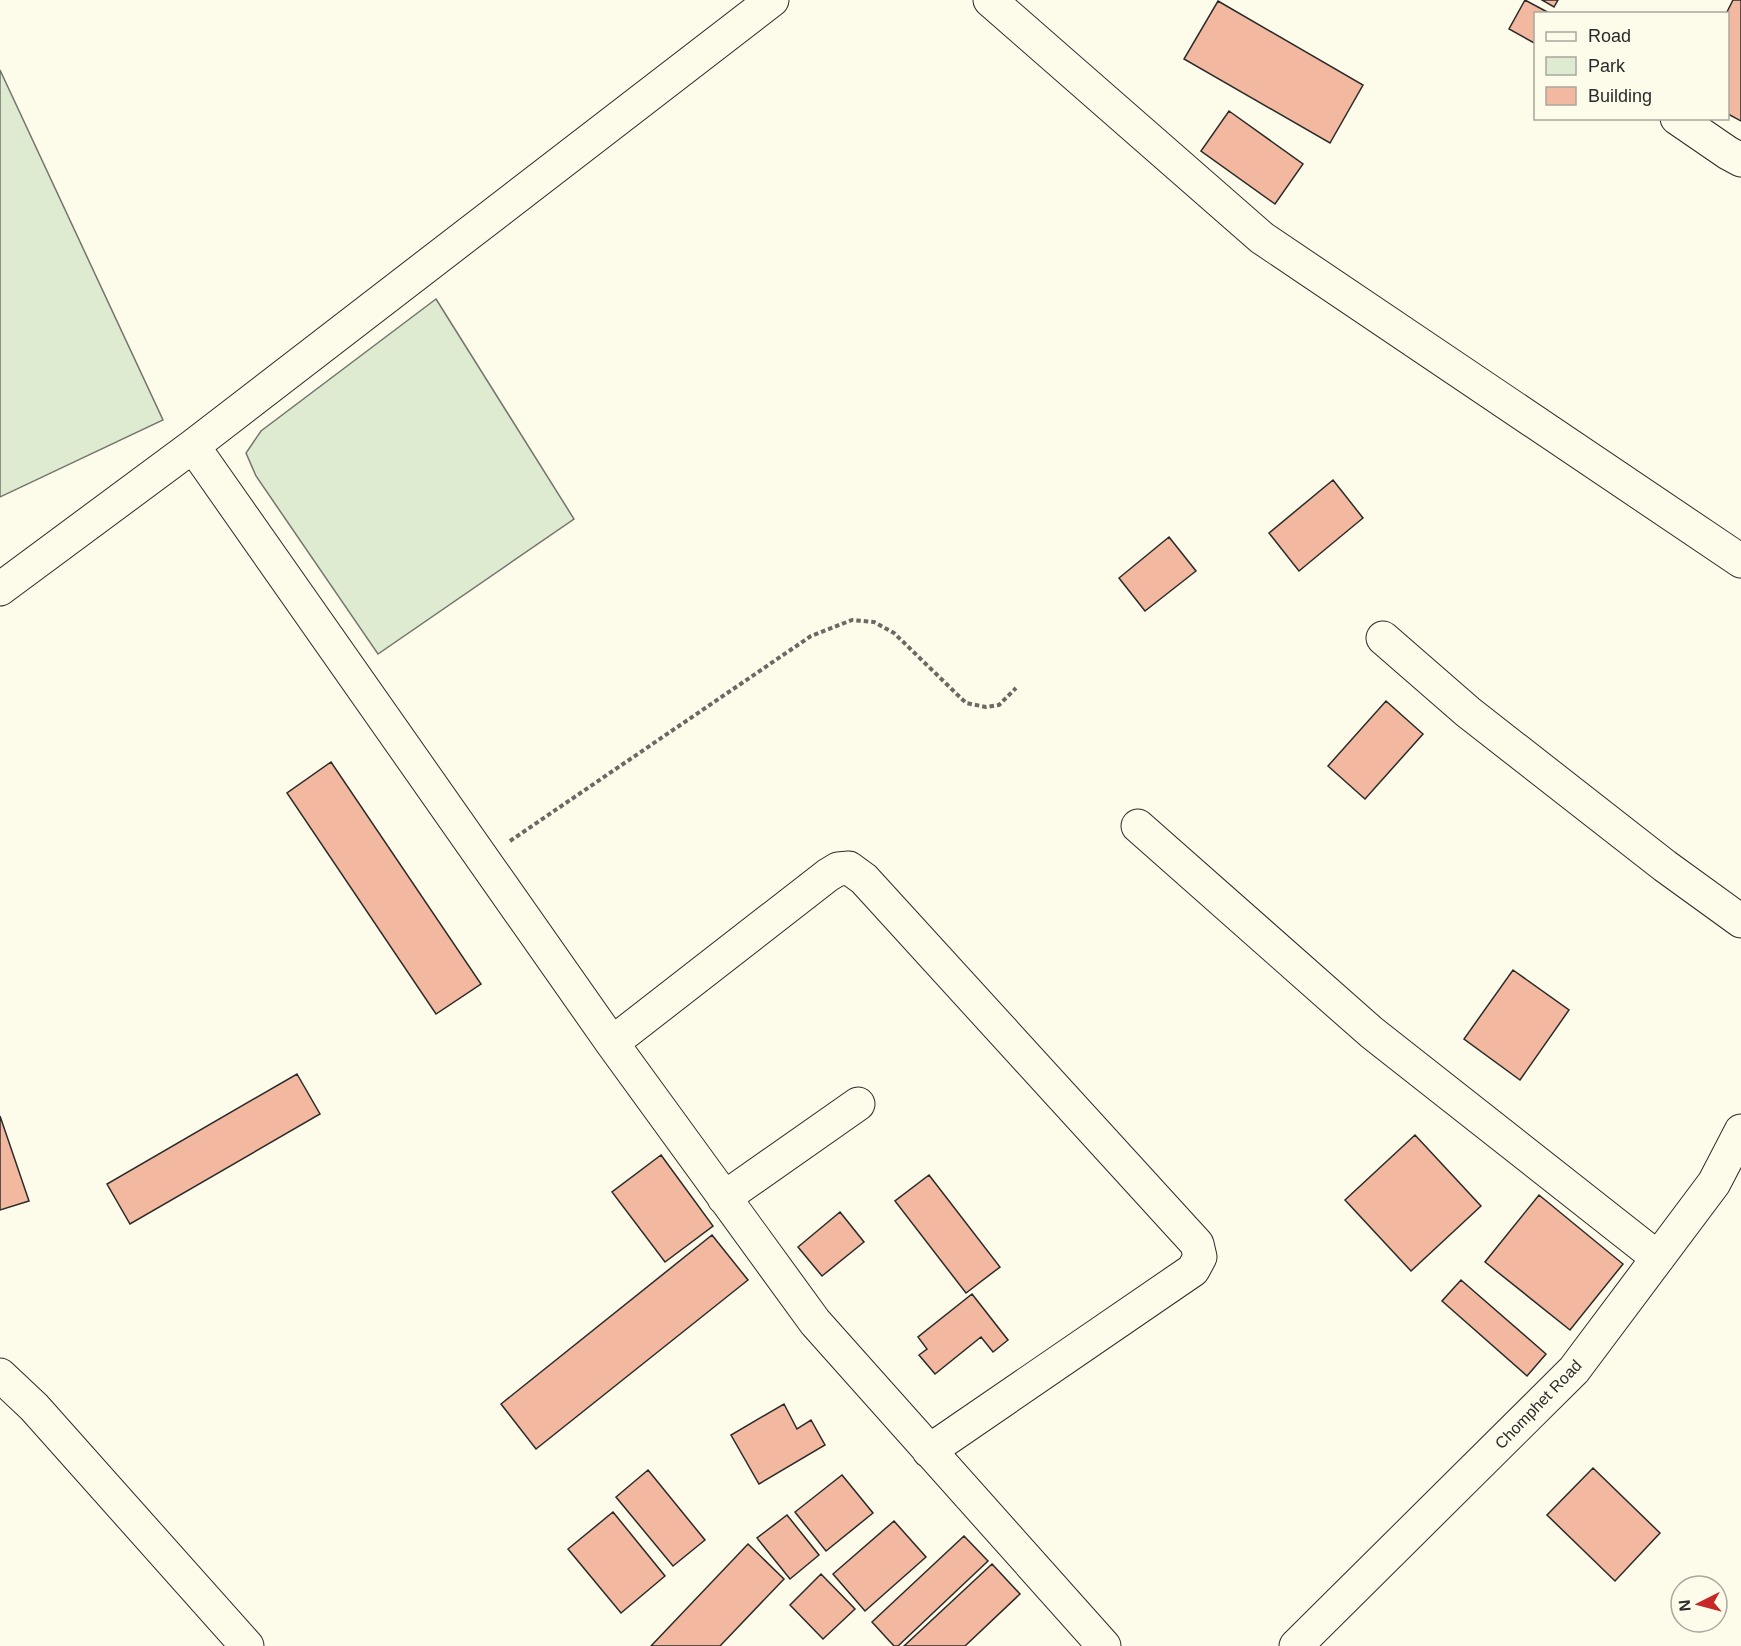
<svg xmlns="http://www.w3.org/2000/svg" width="1741" height="1646" viewBox="0 0 1741 1646" font-family="Arial,sans-serif">
<style>
.green{fill:#deebd1;stroke:#74746e;stroke-width:1.5}
.building{fill:#f2b8a0;stroke:#2b2b2b;stroke-width:1.5}
.lines{fill:none;stroke-linecap:round;stroke-linejoin:round}
.minor-casing{stroke:#2b2b2b;stroke-width:35}
.path{stroke:#6a6964;stroke-width:4;stroke-dasharray:4.5 3;stroke-linecap:butt}
.minor{stroke:#fdfbea;stroke-width:33}
.labels{text-anchor:middle;stroke-width:4.5;stroke-linejoin:round;paint-order:stroke}
.street-label{font-size:16px;fill:#2b2b2b;stroke:#fdfbea}
</style>
<rect width="100%" height="100%" fill="#fdfbea"/>
<path class="green" d="M0 70 163 420 0 497Z
M436 299 574 519 378 654 256 476 246 453 261 431Z"/>
<path class="building" d="M1525 0 1551 14H1536V44L1509 29Z
M1542 0H1558L1554 7Z
M1733 0H1741V121L1728 114 1726 14Z
M1218 1 1363 85 1330 143 1184 59Z
M1229 111 1303 164 1275 204 1201 151Z
M1333 480 1363 518 1299 571 1269 533Z
M1169 537 1196 571 1145 611 1119 578Z
M1386 701 1423 734 1365 799 1328 766Z
M331 762 481 984 436 1014 287 793Z
M1513 970 1569 1010 1520 1080 1464 1039Z
M297 1074 320 1114 130 1224 107 1184Z
M0 1116 29 1201 0 1210Z
M1415 1135 1481 1206 1411 1271 1345 1200Z
M661 1155 713 1226 665 1262 612 1192Z
M929 1175 1000 1267 966 1293 895 1201Z
M1539 1195 1623 1264 1570 1330 1485 1262Z
M840 1212 864 1242 822 1276 798 1247Z
M712 1235 748 1280 536 1449 501 1404Z
M1461 1280 1546 1354 1527 1376 1442 1301Z
M972 1294 1008 1340 993 1352 981 1337 935 1374 919 1355 927 1349 918 1337Z
M784 1404 797 1429 811 1420 825 1445 759 1484 731 1435Z
M1593 1468 1660 1533 1615 1581 1547 1515Z
M648 1470 705 1540 673 1566 616 1497Z
M842 1475 873 1513 826 1551 795 1512Z
M613 1512 665 1576 621 1613 568 1549Z
M787 1515 819 1555 790 1579 757 1538Z
M894 1521 926 1557 865 1611 833 1574Z
M964 1536 988 1561 898 1646H894L872 1622Z
M748 1544 784 1579 720 1646H651Z
M992 1564 1020 1594 965 1646H904Z
M821 1574 855 1609 823 1639 790 1605Z"/>
<g class="lines">
<defs>
<path id="minor" d="M990 0 1262 238 1741 561
M1677 118 1728 153 1741 160
M193 446 612 1043 815 1322 1104 1646
M0 589 193 446 772 0
M1383 638 1468 712 1665 866 1741 921
M1138 826 1371 1032 1658 1258
M612 1043 828 875 838 869 849 868 864 879 1197 1244 1200 1257 1193 1270 929 1451
M724 1198 858 1104
M0 1375 34 1407 247 1646
M1296 1646 1574 1370 1714 1183 1741 1131"/>
</defs>
<use href="#minor" class="minor-casing"/>
<path class="path" d="M510 841 811 636 852 620 874 622 894 633 966 703 986 707 999 705 1016 688"/>
<use href="#minor" class="minor"/>
</g>
<g class="labels">
<g class="street-label">
<text transform="translate(1538 1404) rotate(-46)" y="6">Chomphet Road</text>
</g>
</g>
<rect x="1534" y="12" width="195" height="108" fill="#fdfbea" stroke="#a9a89e" stroke-width="1.5"/>
<rect x="1546" y="32" width="30" height="9" fill="#fdfbea" stroke="#a9a89e" stroke-width="1.5"/>
<text x="1588" y="42" font-size="18" fill="#2b2b2b">Road</text>
<rect x="1546" y="57" width="30" height="18" fill="#deebd1" stroke="#a9a89e" stroke-width="1.5"/>
<text x="1588" y="72" font-size="18" fill="#2b2b2b">Park</text>
<rect x="1546" y="87" width="30" height="18" fill="#f2b8a0" stroke="#a9a89e" stroke-width="1.5"/>
<text x="1588" y="102" font-size="18" fill="#2b2b2b">Building</text>
<g transform="translate(1699 1604) rotate(264)"><circle r="28" fill="#fdfbea" stroke="#a9a89e" stroke-width="1.5"/>
<path d="M0-4.5L10 22L0 15L-10 22Z" fill="#c62828"/>
<text y="-9" font-size="16" font-weight="bold" text-anchor="middle" fill="#2b2b2b">N</text>
</g>
</svg>
